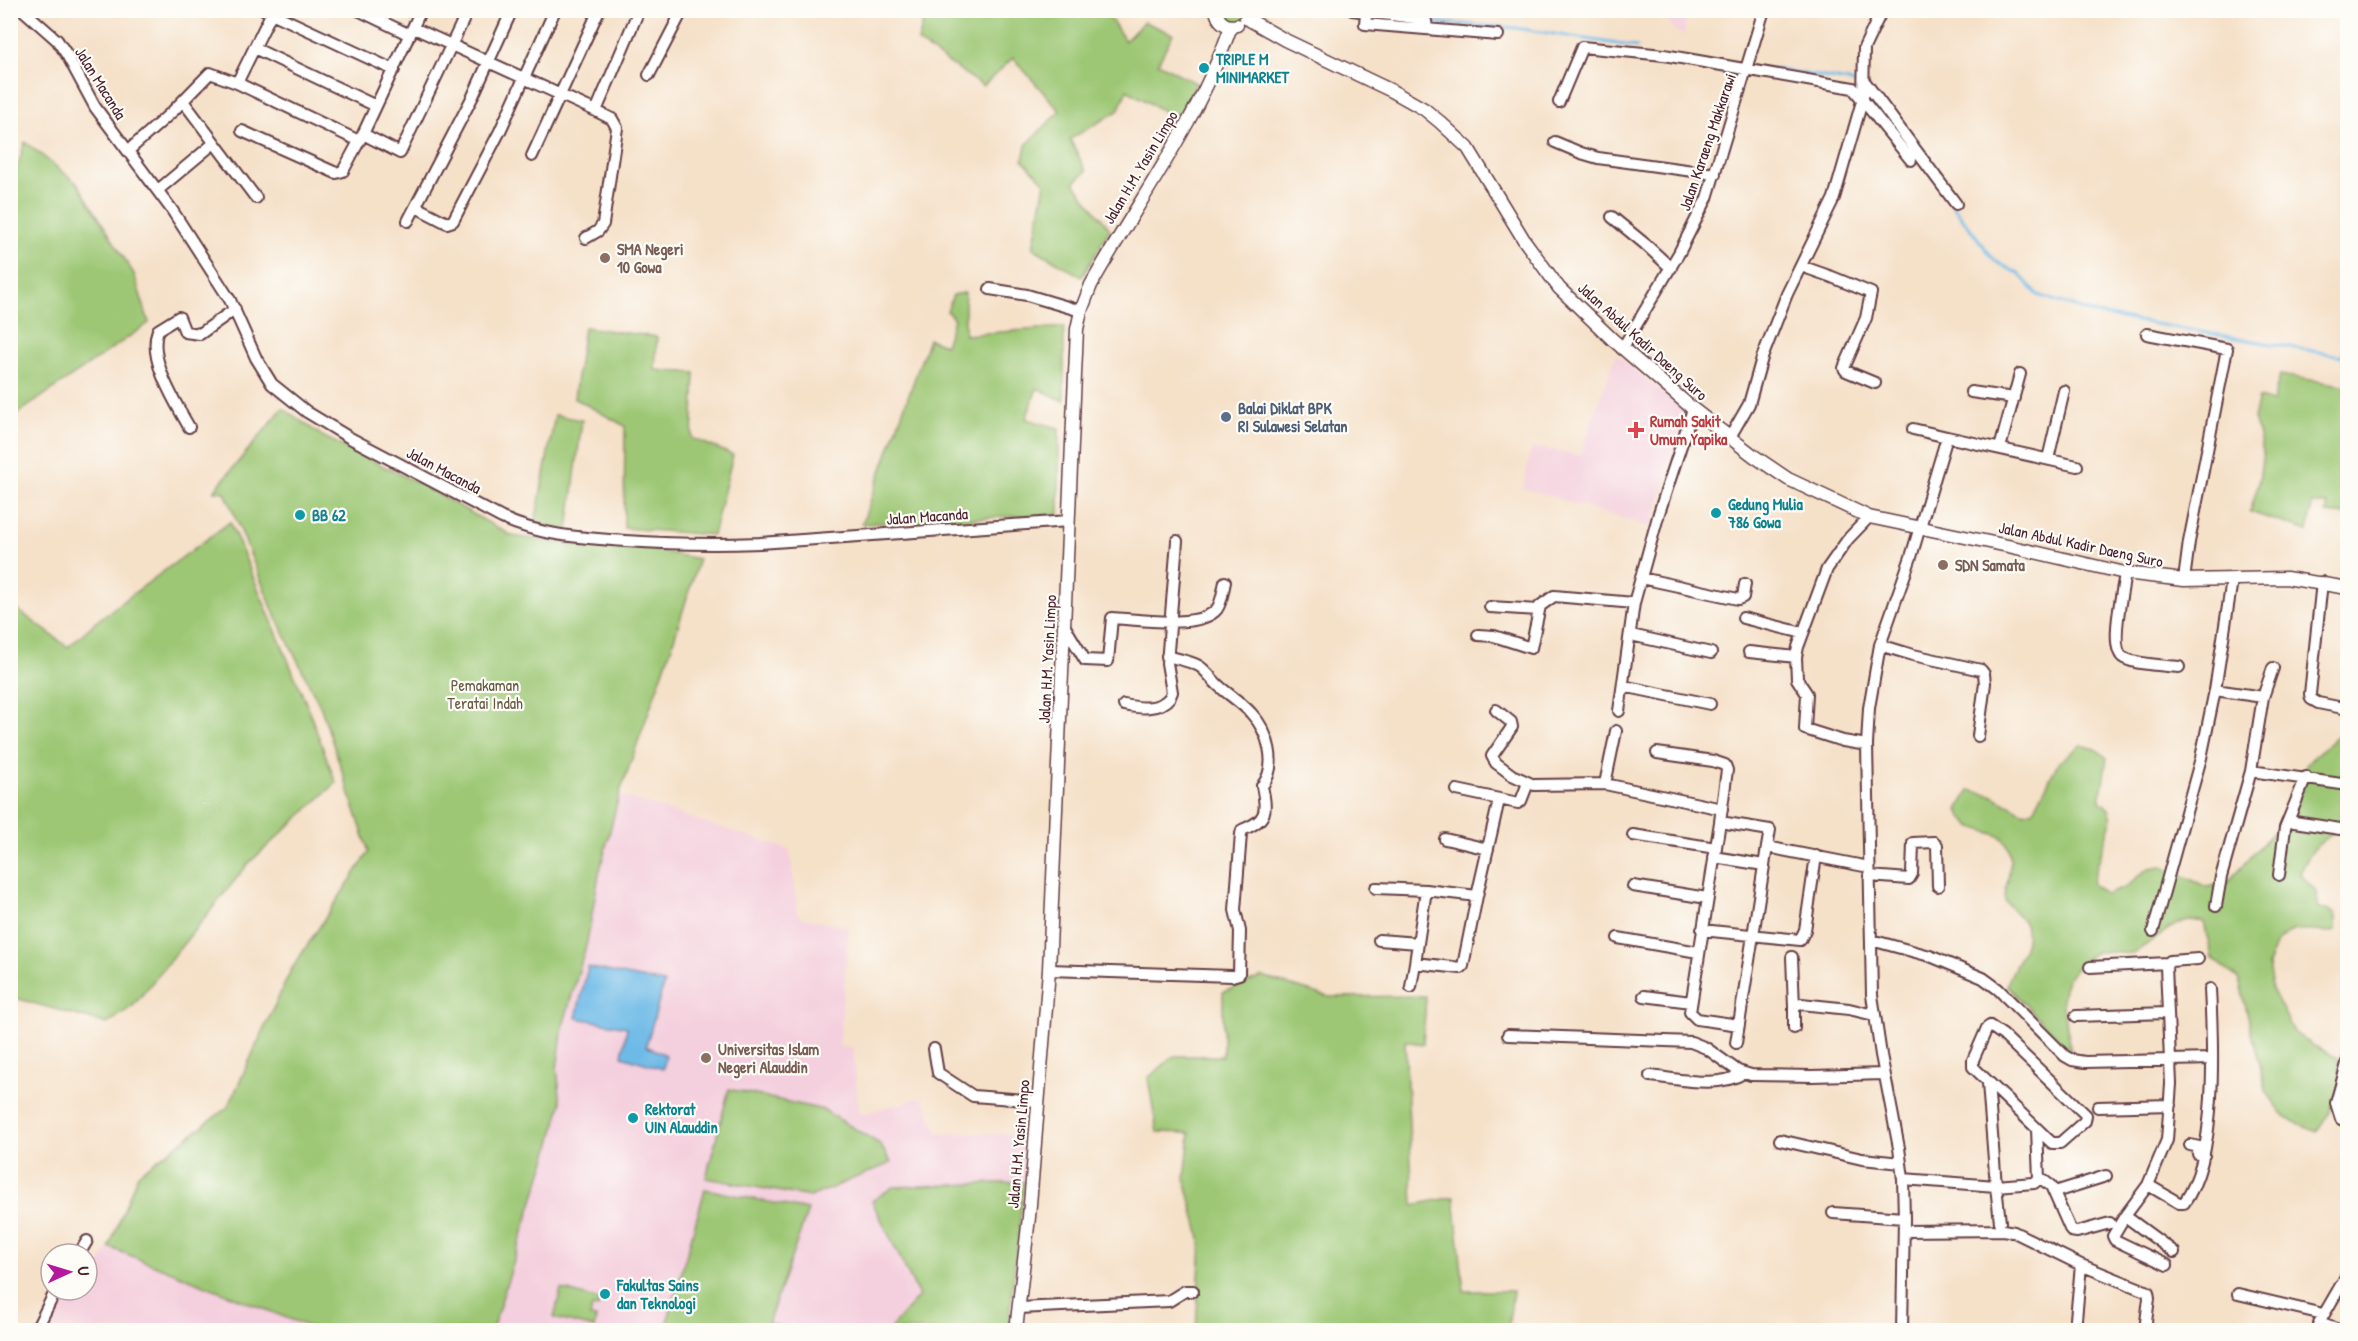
<svg xmlns="http://www.w3.org/2000/svg" width="2358" height="1341" viewBox="0 0 2358 1341" font-family="'Patrick Hand',sans-serif">
<style>
.built{fill:#f4cfdd}
.green{fill:#9dc774;stroke:#747350;stroke-width:1.5}
.water{fill:#6dbae7;stroke:#5c6c89;stroke-width:1.5}
.lines{fill:none;stroke-linecap:round;stroke-linejoin:round}
.stream{stroke:#6dbae7;stroke-width:3}
.minor-casing{stroke:#643c43;stroke-width:14}
.major-casing{stroke:#643c43;stroke-width:15}
.minor{stroke:#fff;stroke-width:10}
.major{stroke:#fff;stroke-width:12}
.culture-dot{fill:#0f9aa8;stroke:#fdfcf7;stroke-width:2}
.education-dot{fill:#8d6e63;stroke:#fdfcf7;stroke-width:2}
.service-dot{fill:#5c6f8a;stroke:#fdfcf7;stroke-width:2}
.health-dot{fill:#e0444e;stroke:#fdfcf7;stroke-width:2}
.labels{text-anchor:middle;stroke-width:4.5;stroke-linejoin:round;paint-order:stroke}
.culture-label{font-size:16px;font-weight:bold;fill:#0d838f;stroke:#fdfcf7;text-anchor:start}
.street-label{font-size:16px;fill:#4a1f2b;stroke:#fdfcf7}
.education-label{font-size:16px;font-weight:bold;fill:#785e54;stroke:#fdfcf7;text-anchor:start}
.service-label{font-size:16px;font-weight:bold;fill:#4e5e75;stroke:#fdfcf7;text-anchor:start}
.health-label{font-size:16px;font-weight:bold;fill:#be3a42;stroke:#fdfcf7;text-anchor:start}
.park-label{font-size:16px;fill:#675a45;stroke:#fdfcf7}
</style>
<rect width="100%" height="100%" fill="#fdfcf7"/>
<filter id="ink" filterUnits="userSpaceOnUse"><feTurbulence type="fractalNoise" baseFrequency=".0167" numOctaves="2"/><feDisplacementMap in="SourceGraphic" scale="12" xChannelSelector="R" yChannelSelector="G"/><feConvolveMatrix kernelMatrix="1 2 1 2 8 2 1 2 1" color-interpolation-filters="sRGB"/></filter>
<filter id="wash" filterUnits="userSpaceOnUse"><feTurbulence type="fractalNoise" baseFrequency=".008" numOctaves="4" result="noise"/><feDisplacementMap in="SourceGraphic" scale="24" xChannelSelector="R" yChannelSelector="G"/><feGaussianBlur stdDeviation="1.35" result="paint"/><feColorMatrix in="noise" values="0 0 0 0 0 0 0 0 0 0 0 0 0 0 0 0 0 1.4 0 .05"/><feComposite in="paint" operator="in"/></filter>
<g filter="url(#wash)">
<rect width="100%" height="100%" fill="#f5e0c8"/>
<path class="built" d="M1663 11H1688L1684 35 1674 30Z
M1616 354 1687 412 1651 527 1523 488 1532 447 1580 455Z
M619 795 790 850 797 913 802 918 849 927 839 1047H853L859 1115 923 1097 938 1133 1025 1134 1024 1182 893 1187 919 1296 889 1330H492L550 1147 561 1104 557 1068 563 1026 587 942 599 874Z
M109 1247 317 1330H43L62 1290H87V1284Z"/>
<path class="green" d="M1248 10 1246 18 1234 26 1216 11Z
M926 11H1109L1107 13 1125 41 1144 22 1173 34 1158 63 1196 83 1177 119 1127 90 1118 111 1070 139 1086 171 1074 183 1110 229 1082 277 1033 248 1045 183 1023 160 1026 145 1060 111 1013 58 983 86 918 42Z
M25 142 78 184 134 274 149 323 11 418V188Z
M965 293V335L1064 327V401L1037 388 1026 419 1059 428V514L862 524 929 339 945 345 954 319 947 311 953 295Z
M584 327 657 337 655 370 695 373 692 438 733 455 713 535 624 528 625 426 574 398Z
M2280 375 2347 386V515L2326 513 2328 504H2312L2308 531 2250 512 2259 482 2263 451 2254 418 2259 398 2273 402Z
M283 408 324 437 420 484 512 536 582 546 648 549 699 559 670 652 619 795 599 874 587 942 563 1026 557 1068 561 1104 550 1147 492 1330H317L109 1247 138 1174 228 1107 291 970 369 852 321 708 275 615 225 492 214 491Z
M555 415 582 420 568 530 535 524Z
M230 522 306 703 336 783 249 863 133 1006 107 1024 11 997V605L68 647 98 620Z
M2342 733 2347 735V777C2340 791 2345 809 2339 823 2334 834 2326 838 2317 846 2309 854 2304 864 2300 874L2316 891 2319 909 2331 911 2336 916V929L2333 932 2294 930 2278 940 2268 964 2272 989 2294 1032 2314 1046 2338 1058C2343 1093 2336 1104 2316 1132L2286 1118 2267 1093 2239 980 2212 957 2204 922C2177 915 2157 939 2135 952 2124 957 2109 949 2098 952 2089 955 2082 961 2076 968 2051 994 2068 1019 2071 1051L2007 986C2011 967 2034 944 2024 923 2020 915 2010 908 2005 901 2005 884 2013 867 2009 850 2003 823 1971 841 1958 810L1969 790 1991 795 2024 813 2034 810 2058 763 2081 745 2096 749 2107 758 2100 801 2109 809 2112 818 2092 883 2106 895 2124 888 2149 868 2162 866 2207 887 2227 883 2275 830 2303 789 2306 764Z
M1262 977 1329 997 1426 996 1423 1044 1405 1041 1413 1205 1454 1197 1464 1291H1513L1508 1330H1196L1201 1242 1185 1179 1190 1133 1157 1132 1148 1078 1174 1056H1223V992Z
M729 1089 824 1110 880 1144 891 1163 810 1197 706 1178Z
M1024 1182 1008 1330H889L919 1296 872 1201 893 1187Z
M705 1189 808 1210 768 1323 793 1330H665Z
M561 1289 599 1300 598 1308 592 1307 590 1317 596 1318 594 1328 554 1318Z"/>
<path class="water" d="M588 967 664 983 646 1046 666 1055 663 1069 622 1056 627 1027 576 1018Z"/>
<g class="lines">
<path class="stream" d="M1353 13 1358 17 1378 18
M1430 22 1516 28 1637 47
M1774 69 1849 81 1861 87
M1867 95 1901 140
M1953 206 1995 261 2019 274 2038 295 2097 314 2342 356 2348 335"/>
</g>
</g>
<g filter="url(#ink)">
<g class="lines">
<defs>
<path id="minor" d="M23 10 57 40 67 55 95 107 172 210 230 300 256 358 272 384 307 412 350 438 502 518C542 536 582 538 625 541 670 544 714 545 760 543L1069 521
M265 10 394 70
M358 10 410 35
M1352 10 1423 19 1426 21 1427 28
M1366 13 1365 24 1498 35
M414 28 596 111 612 119 617 128 603 224 598 231 586 238
M254 48 376 106
M649 75 679 17V14L674 10
M1865 82 1956 204
M237 83 273 10
M1559 102 1582 47 1664 55 1853 88 1911 160
M186 105 256 198
M596 111 639 10
M242 131 336 173 343 171 363 134 421 10
M363 134 400 153 468 10
M1555 142 1581 153 1598 158 1715 174
M129 150 173 111 210 73 237 83 359 141
M532 156 599 10
M158 190 213 144
M416 207 447 223 453 221 500 131 555 10
M1612 217 1645 244 1671 268
M408 221 473 96 512 10
M1801 266 1832 277 1871 293 1866 318 1844 368 1846 371 1875 383
M990 289 1027 295 1081 311
M2147 334 2227 349 2189 542 2184 580
M1622 349 1679 253 1707 198 1764 10
M1971 392 2014 398
M189 427C175 402 147 358 158 330L179 317 185 332 200 334 235 309
M1913 429 1947 437 1911 557 1880 645 1869 708 1867 745 1872 995 1881 1055 1899 1148 1903 1179 1996 1186 1988 1083
M1730 437 1749 404 1762 358 1787 294 1834 198 1863 98 1864 48 1882 10
M1947 437 2077 466
M2000 448 2020 374
M2048 459 2064 391
M2125 573C2123 590 2108 650 2124 658 2137 665 2164 665 2179 667
M1641 578 1738 599 1743 597 1745 584
M2322 582 2310 694 2311 699 2318 703 2348 709
M1490 607 1539 610
M1743 618 1803 633
M1065 627 1085 660 1108 661 1112 618C1135 619 1200 630 1217 609 1222 602 1223 590 1225 582
M1478 635 1494 636 1531 648 1540 606 1554 596 1634 603
M1631 635 1711 653
M1880 645 1913 655 1981 670 1984 674 1985 683 1978 736
M1749 652 1796 657
M1623 686 1710 704
M2215 690 2263 697
M1124 705C1139 708 1159 711 1170 697L1172 692 1167 663 1177 541
M1496 710 1511 722 1512 727 1492 756 1496 763 1512 775 1534 785 1605 784 1722 809
M1619 711 1634 603 1659 513 1693 409
M1867 745 1843 741 1805 729 1807 694 1797 679 1796 657 1798 647 1827 569 1848 539 1869 517
M1657 753 1713 761 1725 765 1727 770 1720 822 1770 830 1767 847 1869 867
M2251 771 2348 785
M1605 784 1616 731
M1457 790 1518 803 1521 801 1528 783
M2288 821 2340 829
M1720 822 1690 1012 1697 1019 1739 1025
M1633 835 1716 848
M1445 839 1488 849
M1714 857 1764 865
M2279 875 2285 828 2306 777
M1869 876 1909 879 1912 874 1913 843 1934 842 1937 845 1938 886
M1633 886 1707 898
M1376 888 1426 890 1415 963
M1426 890 1477 896
M2216 906 2221 877 2251 771 2263 697 2273 668
M1702 930 1800 940 1805 930 1816 856
M2153 931 2201 758 2215 690 2232 580
M1618 938 1698 952
M1379 940 1418 943
M1871 940 1930 956 1983 978 1998 989 2065 1056 2072 1060 2085 1062 2212 1059
M1792 957 1794 1007
M2090 967 2167 963
M1049 970 1232 976 1239 974 1240 931 1235 910 1241 834 1242 830C1268 820 1267 811 1262 786 1279 765 1268 731 1251 713 1242 703 1229 695 1219 686 1212 680 1206 670 1199 666 1190 661 1177 659 1167 656
M2347 972H2348
M1411 987 1415 963 1461 968 1463 966 1477 896 1499 800
M1644 996 1691 1002
M2076 1016 2167 1013
M1990 1026 2003 1035 2086 1115 2085 1121 2060 1143H2052L1973 1067V1060L1987 1028Z
M1794 1028V1007L1801 1004 1849 1009 1874 1015
M1508 1035 1691 1042 1706 1048 1738 1071 1751 1075 1812 1076 1884 1074
M1736 1043 1767 847
M934 1049 938 1073 973 1096 1038 1101
M2348 1060 2336 1103 2341 1119 2348 1122
M1650 1076C1680 1079 1717 1089 1744 1073
M2098 1107 2170 1105
M1780 1140 1862 1159 1901 1163
M2190 1145 2199 1147 2198 1154 2204 1155
M2039 1177 2051 1186 2071 1231 2077 1232 2110 1223
M2148 1185 2179 1203H2184C2218 1157 2213 1045 2210 989
M2055 1192 2106 1176
M1833 1213 1904 1218
M2125 1216 2113 1236 2115 1240 2167 1265
M2000 1222 1996 1186 2034 1183 2039 1179 2037 1129
M1904 1231 2003 1230 2014 1232 2081 1265 2148 1292 2149 1298 2145 1330
M2174 1252 2125 1216 2148 1185 2167 1140 2171 1084 2166 966 2170 961 2198 959
M79 1254 87 1241
M2238 1294 2323 1314
M1019 1308 1169 1301 1185 1291H1193
M36 1330 56 1290
M1902 1330 1904 1218 1903 1179
M2075 1330 2081 1265
M2339 1330 2319 1323 2348 1273"/>
<path id="major" d="M1216 10C1218 22 1226 28 1237 25
M1246 18 1285 40 1392 91 1424 109 1440 122 1468 148 1524 240 1559 288 1612 339 1693 409 1754 456 1788 479 1869 517 2008 546 2125 573 2184 580 2286 578 2348 588
M1016 1330 1029 1217 1049 970 1077 329 1081 311 1091 285C1138 201 1200 118 1231 26"/>
</defs>
<use href="#minor" class="minor-casing"/>
<use href="#major" class="major-casing"/>
<use href="#minor" class="minor"/>
<use href="#major" class="major"/>
</g>
</g>
<g class="culture-dot">
<circle cx="1204" cy="68" r="6"/>
<circle cx="1716" cy="513" r="6"/>
<circle cx="300" cy="515" r="6"/>
<circle cx="633" cy="1118" r="6"/>
<circle cx="605" cy="1294" r="6"/>
</g>
<g class="education-dot">
<circle cx="605" cy="258" r="6"/>
<circle cx="1943" cy="565" r="6"/>
<circle cx="706" cy="1058" r="6"/>
</g>
<circle class="service-dot" cx="1226" cy="417" r="6"/>
<path class="health-dot" d="M1633 421h6v6h6v6h-6v6h-6v-6h-6v-6h6z"/>
<g class="labels">
<g class="culture-label">
<text x="1216" y="65">TRIPLE M<tspan x="1216" dy="18">MINIMARKET</tspan></text>
<text x="1728" y="510">Gedung Mulia<tspan x="1728" dy="18">786 Gowa</tspan></text>
<text x="312" y="521">BB 62</text>
<text x="645" y="1115">Rektorat<tspan x="645" dy="18">UIN Alauddin</tspan></text>
<text x="617" y="1291">Fakultas Sains<tspan x="617" dy="18">dan Teknologi</tspan></text>
</g>
<g class="street-label">
<text transform="translate(101 83) rotate(58)" y="6">Jalan Macanda</text>
<text transform="translate(1707 142) rotate(-71)" y="6">Jalan Karaeng Makkarawi</text>
<text transform="translate(1140 167) rotate(-59)" y="6">Jalan H.M. Yasin Limpo</text>
<text transform="translate(1643 341) rotate(42)" y="6">Jalan Abdul Kadir Daeng Suro</text>
<text transform="translate(444 470) rotate(28)" y="6">Jalan Macanda</text>
<text transform="translate(927 516) rotate(-4)" y="6">Jalan Macanda</text>
<text transform="translate(2081 544) rotate(12)" y="6">Jalan Abdul Kadir Daeng Suro</text>
<text transform="translate(1047 659) rotate(-87)" y="6">Jalan H.M. Yasin Limpo</text>
<text transform="translate(1018 1144) rotate(-85)" y="6">Jalan H.M. Yasin Limpo</text>
</g>
<g class="education-label">
<text x="617" y="255">SMA Negeri<tspan x="617" dy="18">10 Gowa</tspan></text>
<text x="1955" y="571">SDN Samata</text>
<text x="718" y="1055">Universitas Islam<tspan x="718" dy="18">Negeri Alauddin</tspan></text>
</g>
<g class="service-label">
<text x="1238" y="414">Balai Diklat BPK<tspan x="1238" dy="18">RI Sulawesi Selatan</tspan></text>
</g>
<g class="health-label">
<text x="1650" y="427">Rumah Sakit<tspan x="1650" dy="18">Umum Yapika</tspan></text>
</g>
<g class="park-label">
<text x="485" y="691">Pemakaman<tspan x="485" dy="18">Teratai Indah</tspan></text>
</g>
</g>
<rect width="2358" height="1341" fill="none" stroke="#fdfcf7" stroke-width="36"/>
<g transform="translate(69 1272) rotate(86)"><circle r="28" fill="#fdfcf7" stroke="#b5a4a5" stroke-width="1.5"/>
<path d="M0-4.5L10 22L0 15L-10 22Z" fill="#b5179e"/>
<text y="-9" font-size="16" font-weight="bold" text-anchor="middle" fill="#4a1f2b">U</text>
</g>
</svg>
